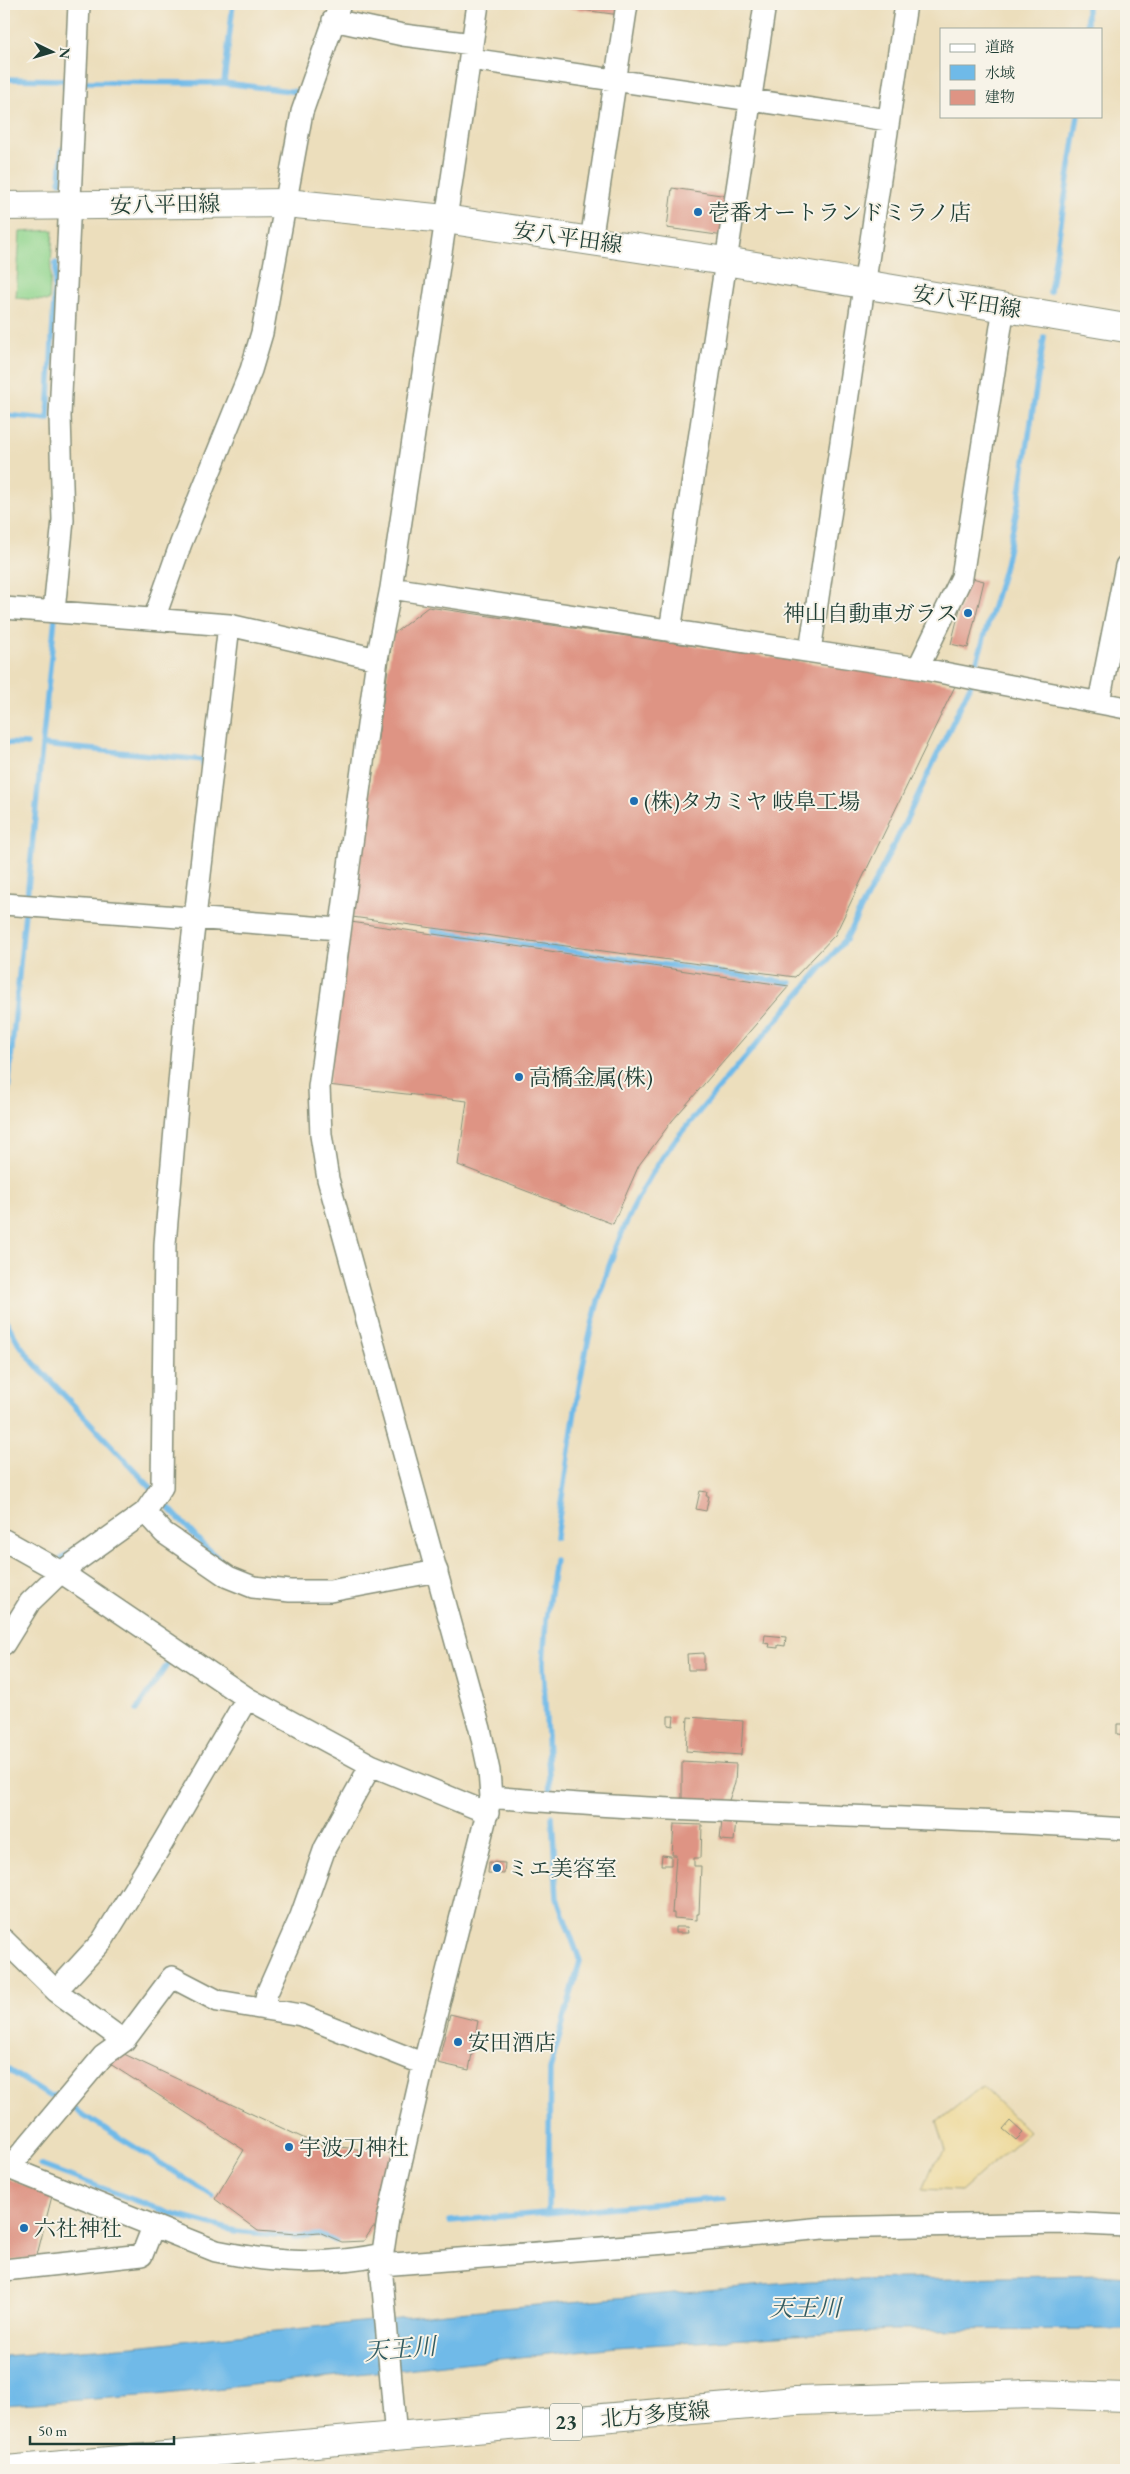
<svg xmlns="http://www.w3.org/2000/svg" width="1130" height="2474" viewBox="0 0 1130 2474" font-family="'EB Garamond','Noto Serif JP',serif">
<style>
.green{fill:#92d68f;stroke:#588a62}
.sand{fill:#eeda9e;stroke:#868c69}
.water{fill:#6fbae8;stroke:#477c8e}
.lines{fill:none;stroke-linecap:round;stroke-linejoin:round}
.stream{stroke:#6fbae8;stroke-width:5.5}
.building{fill:#de9484}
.minor-casing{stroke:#868e78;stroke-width:24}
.major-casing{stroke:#868e78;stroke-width:30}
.minor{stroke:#fff;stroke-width:21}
.major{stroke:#fff;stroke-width:28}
.poi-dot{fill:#1f6fb2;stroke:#f7f3e8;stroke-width:2}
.labels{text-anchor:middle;stroke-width:4;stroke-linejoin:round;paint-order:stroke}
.shield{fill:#f7f3e8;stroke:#60746a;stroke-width:1}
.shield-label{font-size:21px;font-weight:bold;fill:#1f3d34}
.street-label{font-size:22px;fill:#1f3d34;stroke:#f7f3e8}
.poi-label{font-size:22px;fill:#1f3d34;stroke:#f7f3e8;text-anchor:start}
.water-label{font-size:24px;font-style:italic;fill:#335c61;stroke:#f7f3e8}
</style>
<rect width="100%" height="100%" fill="#f7f3e8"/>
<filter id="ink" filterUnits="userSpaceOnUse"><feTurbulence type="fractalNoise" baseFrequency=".02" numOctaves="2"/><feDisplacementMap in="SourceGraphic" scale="10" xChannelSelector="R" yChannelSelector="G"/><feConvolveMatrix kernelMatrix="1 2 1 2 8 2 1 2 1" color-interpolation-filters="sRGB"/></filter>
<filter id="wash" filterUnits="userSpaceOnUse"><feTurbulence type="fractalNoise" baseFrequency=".0096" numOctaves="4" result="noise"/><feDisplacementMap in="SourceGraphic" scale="20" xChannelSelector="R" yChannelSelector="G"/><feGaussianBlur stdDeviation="1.12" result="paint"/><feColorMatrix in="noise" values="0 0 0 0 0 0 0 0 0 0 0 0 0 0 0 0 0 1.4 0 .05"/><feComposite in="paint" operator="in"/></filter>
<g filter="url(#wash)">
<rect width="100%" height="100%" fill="#ecdebc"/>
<path class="green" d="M53 230 49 301 16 298 20 232Z"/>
<path class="sand" d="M982 2086 1029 2132 961 2191 923 2189 933 2165 946 2151 937 2122Z"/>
<path class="water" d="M1101 2275 1126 2277V2329L890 2330 616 2347 156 2395 4 2405V2356L134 2346 446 2313 810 2281Z"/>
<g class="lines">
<path class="stream" d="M1087 4V29
M4 79 66 80 65 87
M86 82 224 83 298 92 297 98
M224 83 233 4
M60 182 62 149
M1050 292 1078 116
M4 415 48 419 56 263
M973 675 1004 569 1019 500 1044 337
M4 743 27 744
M42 745 204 760 203 765
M27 898 55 617
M433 931 791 983
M4 1132 25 912
M4 1317 18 1342 34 1363 153 1490
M161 1499 203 1545 220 1560
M556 1537C578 1399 587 1255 675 1140L845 940 898 837 971 684
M61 1559 75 1549
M137 1710 169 1662 168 1655 163 1652
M550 1793 543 1664 546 1620 555 1560
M4 2067 49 2096 58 2095 62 2091
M74 2109 213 2196
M40 2165 172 2214 235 2231 297 2237 319 2234 336 2241
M548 2211 550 2070 580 1961 557 1898 552 1817
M450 2221 724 2198"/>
</g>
<g id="blocks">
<path class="building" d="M538 4H622L620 15Z
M672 188 728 196 724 236 667 228Z
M968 577 984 581 968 648 951 644Z
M428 607 956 684 835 935 795 977 352 917 393 634Z
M351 922 789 986 672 1121 639 1165 613 1224 458 1165 467 1101 328 1085Z
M700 1491 707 1492 706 1496H709L706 1511 696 1509Z
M765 1635 786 1637 785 1646 778 1645V1648L769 1647 770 1644 764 1643Z
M704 1653V1670H688L687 1654Z
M668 1716H674L673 1726 668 1725Z
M688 1717 743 1721 741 1755 686 1751Z
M1117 1724H1126V1735L1117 1734Z
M682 1761 736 1764 735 1783 728 1803 682 1801Z
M722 1820 736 1821 734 1841 720 1840Z
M674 1824 702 1825 701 1858H694V1866H701L699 1914H697V1920L674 1918V1913H672L676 1855H672Z
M662 1855 671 1856V1865H661Z
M489 1862 505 1863 504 1874 488 1873Z
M675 1927H687L688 1933H675Z
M450 2014 478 2021 469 2070 438 2063Z
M124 2054 316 2144 397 2154 380 2228 373 2227 364 2241 342 2242 319 2232 296 2234 258 2231 215 2199 244 2150 107 2062Z
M1010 2121 1023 2133 1016 2140 1003 2129Z
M4 2177 52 2196 36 2259 4 2261Z"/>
</g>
</g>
<g filter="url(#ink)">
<use href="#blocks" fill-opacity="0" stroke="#868e78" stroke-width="1"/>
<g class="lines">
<defs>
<path id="minor" d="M333 20 403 35 472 44
M470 59 888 120
M591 241 627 4
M391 588 918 668 1126 708
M4 608 229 625 377 659
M54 611 63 520 60 416 79 4
M154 619 181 543 251 370 262 333 302 112 340 4
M670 631 765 4
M810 651 906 4
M918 668 962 577 1004 307
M1099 702 1126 566
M4 904 339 929
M145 1512 164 1533 228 1577 253 1587 290 1591H330L437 1571
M4 1540 61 1572 247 1698 371 1765 488 1813
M4 1644 30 1602 61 1572 145 1512 162 1487 165 1244 189 969 229 625
M491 1797C702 1816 915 1814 1126 1829
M4 1940 56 1991 124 2041 103 2056 9 2168
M56 1991 102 1941 163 1842 247 1698
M264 2009 267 1993 301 1916 325 1848 371 1765
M124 2041 172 1977 218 2001 301 2015 424 2064
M4 2166 216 2251C273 2263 326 2266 383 2254
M381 2265 666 2243 823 2228 1064 2223 1126 2226
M4 2270 142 2255 153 2227
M396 2438 381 2265 388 2219 423 2067 491 1797 489 1771 480 1729 328 1179 321 1135 319 1087 377 659 391 588 478 4"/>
<path id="major" d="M4 206 286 203 445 219 725 261 1126 328
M6 2470 796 2401 1031 2394 1126 2397"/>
</defs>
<use href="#minor" class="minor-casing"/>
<use href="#major" class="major-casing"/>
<use href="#minor" class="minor"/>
<use href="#major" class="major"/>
</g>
</g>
<g class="poi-dot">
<circle cx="698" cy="212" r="5"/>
<circle cx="968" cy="613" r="5"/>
<circle cx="634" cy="801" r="5"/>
<circle cx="519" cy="1077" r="5"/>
<circle cx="497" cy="1868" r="5"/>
<circle cx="458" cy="2042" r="5"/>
<circle cx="289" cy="2147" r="5"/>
<circle cx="24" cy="2228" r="5"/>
</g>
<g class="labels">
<rect class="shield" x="550" y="2403.5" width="32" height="37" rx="4"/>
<g class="shield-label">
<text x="566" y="2429">23</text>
</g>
<g class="street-label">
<text transform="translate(165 204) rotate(-1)" y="8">安八平田線</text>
<text transform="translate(568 237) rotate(8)" y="8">安八平田線</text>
<text transform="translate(967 301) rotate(9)" y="8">安八平田線</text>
<text transform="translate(655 2414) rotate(-5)" y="8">北方多度線</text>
</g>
<g class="poi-label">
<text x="708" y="220">壱番オートランドミラノ店</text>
<text x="958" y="621" text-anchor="end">神山自動車ガラス</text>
<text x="644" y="809">(株)タカミヤ 岐阜工場</text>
<text x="529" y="1085">高橋金属(株)</text>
<text x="507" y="1876">ミエ美容室</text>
<text x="468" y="2050">安田酒店</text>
<text x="299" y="2155">宇波刀神社</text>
<text x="34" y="2236">六社神社</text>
</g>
<g class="water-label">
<text x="805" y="2316">天王川</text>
<text transform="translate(400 2349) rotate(-5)" y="8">天王川</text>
</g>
</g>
<rect width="1130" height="2474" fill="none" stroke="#f7f3e8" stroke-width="20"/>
<rect x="940" y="28" width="162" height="90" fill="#f7f3e8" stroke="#a1aaa0"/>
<rect x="950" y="44" width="25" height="8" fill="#ffffff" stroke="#a1aaa0"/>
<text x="985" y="52" font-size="15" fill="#1f3d34">道路</text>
<rect x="950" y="65" width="25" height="15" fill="#6fbae8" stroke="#a1aaa0"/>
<text x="985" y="78" font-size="15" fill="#1f3d34">水域</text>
<rect x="950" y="90" width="25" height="15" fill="#de9484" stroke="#a1aaa0"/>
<text x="985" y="102" font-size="15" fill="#1f3d34">建物</text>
<g transform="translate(52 52) rotate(95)" stroke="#f7f3e8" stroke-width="4" paint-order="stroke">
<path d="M0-4L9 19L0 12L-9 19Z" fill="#1f3d34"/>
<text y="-8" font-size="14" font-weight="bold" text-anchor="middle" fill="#1f3d34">N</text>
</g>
<path d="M30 2436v8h144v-8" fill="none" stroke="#1f3d34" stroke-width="2.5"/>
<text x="38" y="2436" font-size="15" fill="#1f3d34" stroke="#f7f3e8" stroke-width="4" paint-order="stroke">50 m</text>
</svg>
